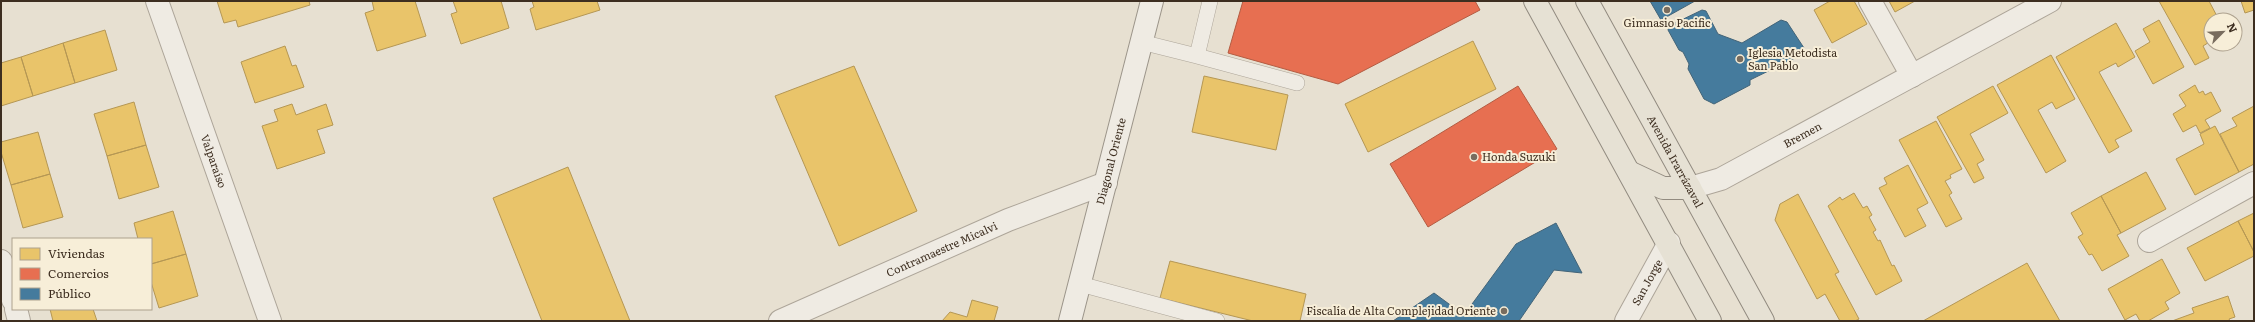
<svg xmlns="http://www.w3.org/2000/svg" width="2255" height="322" viewBox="0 0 2255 322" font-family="Literata,serif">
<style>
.homes{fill:#e9c46a;stroke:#b59754}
.shops{fill:#e76f51;stroke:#b45c42}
.public{fill:#457b9d;stroke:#436478}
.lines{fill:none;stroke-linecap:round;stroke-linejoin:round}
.service-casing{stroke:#ada599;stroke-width:16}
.minor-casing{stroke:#ada599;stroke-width:24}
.secondary-casing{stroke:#9c958a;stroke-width:24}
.primary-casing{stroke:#928b80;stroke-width:24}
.service{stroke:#efebe3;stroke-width:15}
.minor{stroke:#efebe3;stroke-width:22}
.secondary{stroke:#efebe3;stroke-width:22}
.primary{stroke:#e6e1d4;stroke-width:22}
.poi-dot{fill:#786c5e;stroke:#f7eed8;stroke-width:1.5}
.labels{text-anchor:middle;stroke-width:4;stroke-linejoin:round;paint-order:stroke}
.poi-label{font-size:11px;fill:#3d2e20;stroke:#f7eed8;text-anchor:start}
.street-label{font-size:11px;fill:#3d2e20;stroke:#f7eed8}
</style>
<rect width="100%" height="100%" fill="#e7e0d1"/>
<path class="homes" d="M217 1H309L310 5 238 27 236 20 224 23Z
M372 1H415L426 36 377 51 365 13 374 10Z
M453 1H501L509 28 461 44 451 14 457 12Z
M532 1H597L600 10 536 30 530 9 534 7Z
M1830 1H1854L1867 24 1832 43 1814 10Z
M1889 1H1915L1895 12Z
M2159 1H2209L2219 20H2211V41L2203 46 2209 58 2195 65Z
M2241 1H2254V10L2245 13Z
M2159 20 2184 67 2153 84 2135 51 2150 42 2143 29Z
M2116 23 2135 57 2118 67 2116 63 2099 72 2132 131 2115 140 2119 147 2109 153 2056 57Z
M105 30 117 70 75 83 63 43Z
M1473 41 1496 89 1368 152 1345 104Z
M63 43 75 83 33 96 21 57Z
M285 46 292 66 296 65 304 87 255 103 241 62Z
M2051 55 2075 99 2056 109 2052 102 2038 110 2066 161 2046 173 1997 85Z
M21 57 33 96 1 106V63Z
M854 66 917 211 839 246 775 96Z
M1204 76 1288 95 1276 150 1192 132Z
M2195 85 2199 93 2203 91 2205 95 2211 92 2221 111 2205 120 2210 128 2200 133 2196 125 2183 132 2173 114 2186 106 2179 95Z
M1993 86 2008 113 1970 134 1984 160 1977 164 1984 178 1974 183 1937 117Z
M134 102 146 145 107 156 94 114Z
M292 104 296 115 326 104 333 125 317 130 325 153 277 169 262 126 278 121 274 110Z
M2254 106V164L2239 172 2220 134 2237 126 2232 118Z
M1936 121 1962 169 1950 175 1951 178 1945 181 1952 193 1949 195 1962 219 1946 227 1899 140Z
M2215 126 2239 172 2195 195 2176 159 2204 144 2200 134Z
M38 132 50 174 11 185 1 152V142Z
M146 145 159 187 119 199 107 156Z
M1908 165 1928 203 1917 209 1926 226 1905 237 1879 188 1887 184 1884 178Z
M568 167 630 321H542L493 198Z
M2146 172 2166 209 2121 233 2101 196Z
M50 174 63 217 23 228 11 185Z
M1854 193 1863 208 1867 206 1872 215 1869 217 1876 230 1873 232 1878 241 1880 240 1892 266 1894 265 1902 281 1876 295 1828 206 1840 197 1842 200Z
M1798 194 1839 272 1835 274 1859 319 1855 321H1840L1825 294 1817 299 1775 220 1780 204Z
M2101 196 2121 233 2117 235 2129 256 2102 271 2092 254 2089 255 2078 237 2083 234 2071 213Z
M173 211 186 254 151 264V239H138L134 223Z
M2254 213V252L2238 221Z
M2238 221 2254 252V256L2205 281 2187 248Z
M186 254 198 296 159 308 151 282V264Z
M2162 259 2180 293 2165 302 2169 309 2148 321H2140L2136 314 2125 320 2108 289Z
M1170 261 1306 294 1300 321H1253L1160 298Z
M2027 263 2060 321H1923Z
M2228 296 2235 317 2229 319 2230 321H2172L2194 313 2192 308Z
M972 300 998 307 994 321H942L950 312 967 317Z
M50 309H93L97 321H53Z"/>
<path class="shops" d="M1243 1H1475L1480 10 1338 84 1228 53Z
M1518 86 1557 149 1428 227 1390 164Z"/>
<path class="public" d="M1650 1H1695L1661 20Z
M1702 10 1706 11 1718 34 1742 43 1781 20 1787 22 1804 48 1801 55 1750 80V85L1714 104 1704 99 1688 69 1689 64 1683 52 1679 50 1668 30 1669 26Z
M1556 223 1582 273 1554 270 1519 321H1393L1434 293 1464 315 1516 244Z"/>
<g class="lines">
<defs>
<path id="service" d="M1141 42 1197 56 1210 1
M1197 56 1297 83
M1080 284 1217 321"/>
<g id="minor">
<path id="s1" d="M157 1 270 321"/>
<path d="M1870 1 1912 76"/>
<path id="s2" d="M1690 188 1721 179 2050 1"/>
<path d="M2149 241 2254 183"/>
<path d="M1 261 13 300"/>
<path d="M16 309 19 321"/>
<path id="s3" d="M780 321 1008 220 1106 183"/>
<path id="s4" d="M1626 321 1669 243"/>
</g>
<g id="secondary">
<path id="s5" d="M1070 321 1152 1"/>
</g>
<g id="primary">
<path d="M1535 1 1710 321"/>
<path id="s6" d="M1587 1 1763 321"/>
<path d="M1629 172 1663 188H1690"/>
</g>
</defs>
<use href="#service" class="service-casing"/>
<use href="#minor" class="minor-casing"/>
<use href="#secondary" class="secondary-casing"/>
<use href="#primary" class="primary-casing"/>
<use href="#service" class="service"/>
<use href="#minor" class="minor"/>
<use href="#secondary" class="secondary"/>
<use href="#primary" class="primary"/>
</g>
<g class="poi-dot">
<circle cx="1667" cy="10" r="4"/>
<circle cx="1740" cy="59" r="4"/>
<circle cx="1474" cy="157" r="4"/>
<circle cx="1504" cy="311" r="4"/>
</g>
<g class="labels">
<g class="poi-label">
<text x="1667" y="27" text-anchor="middle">Gimnasio Pacific</text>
<text x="1748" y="57">Iglesia Metodista<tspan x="1748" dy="13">San Pablo</tspan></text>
<text x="1482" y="161">Honda Suzuki</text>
<text x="1496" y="315" text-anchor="end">Fiscalía de Alta Complejidad Oriente</text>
</g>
<g class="street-label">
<text dy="4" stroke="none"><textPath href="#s2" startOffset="125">Bremen</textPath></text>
<text dy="4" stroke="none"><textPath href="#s1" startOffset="170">Valparaíso</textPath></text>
<text dy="4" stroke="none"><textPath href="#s5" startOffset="165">Diagonal Oriente</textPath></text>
<text dy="4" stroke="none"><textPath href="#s6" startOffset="183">Avenida Irarrázaval</textPath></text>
<text dy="4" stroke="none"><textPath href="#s3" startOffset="177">Contramaestre Micalvi</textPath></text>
<text dy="4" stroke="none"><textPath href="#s4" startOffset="44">San Jorge</textPath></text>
</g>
</g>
<rect width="2255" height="322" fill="none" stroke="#3d2e20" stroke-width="4"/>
<rect x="12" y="238" width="140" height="72" fill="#f7eed8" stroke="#ada18e"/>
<rect x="20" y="248" width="20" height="12" fill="#e9c46a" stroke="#ada18e"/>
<text x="48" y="258" font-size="12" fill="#3d2e20">Viviendas</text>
<rect x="20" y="268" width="20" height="12" fill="#e76f51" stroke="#ada18e"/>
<text x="48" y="278" font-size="12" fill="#3d2e20">Comercios</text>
<rect x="20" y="288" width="20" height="12" fill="#457b9d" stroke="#ada18e"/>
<text x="48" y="298" font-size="12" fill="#3d2e20">Público</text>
<g transform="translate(2223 32) rotate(66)"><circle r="19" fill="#f7eed8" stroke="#ada18e"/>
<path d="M0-3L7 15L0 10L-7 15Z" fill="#786c5e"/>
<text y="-6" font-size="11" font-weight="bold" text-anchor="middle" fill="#3d2e20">N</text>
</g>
</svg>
